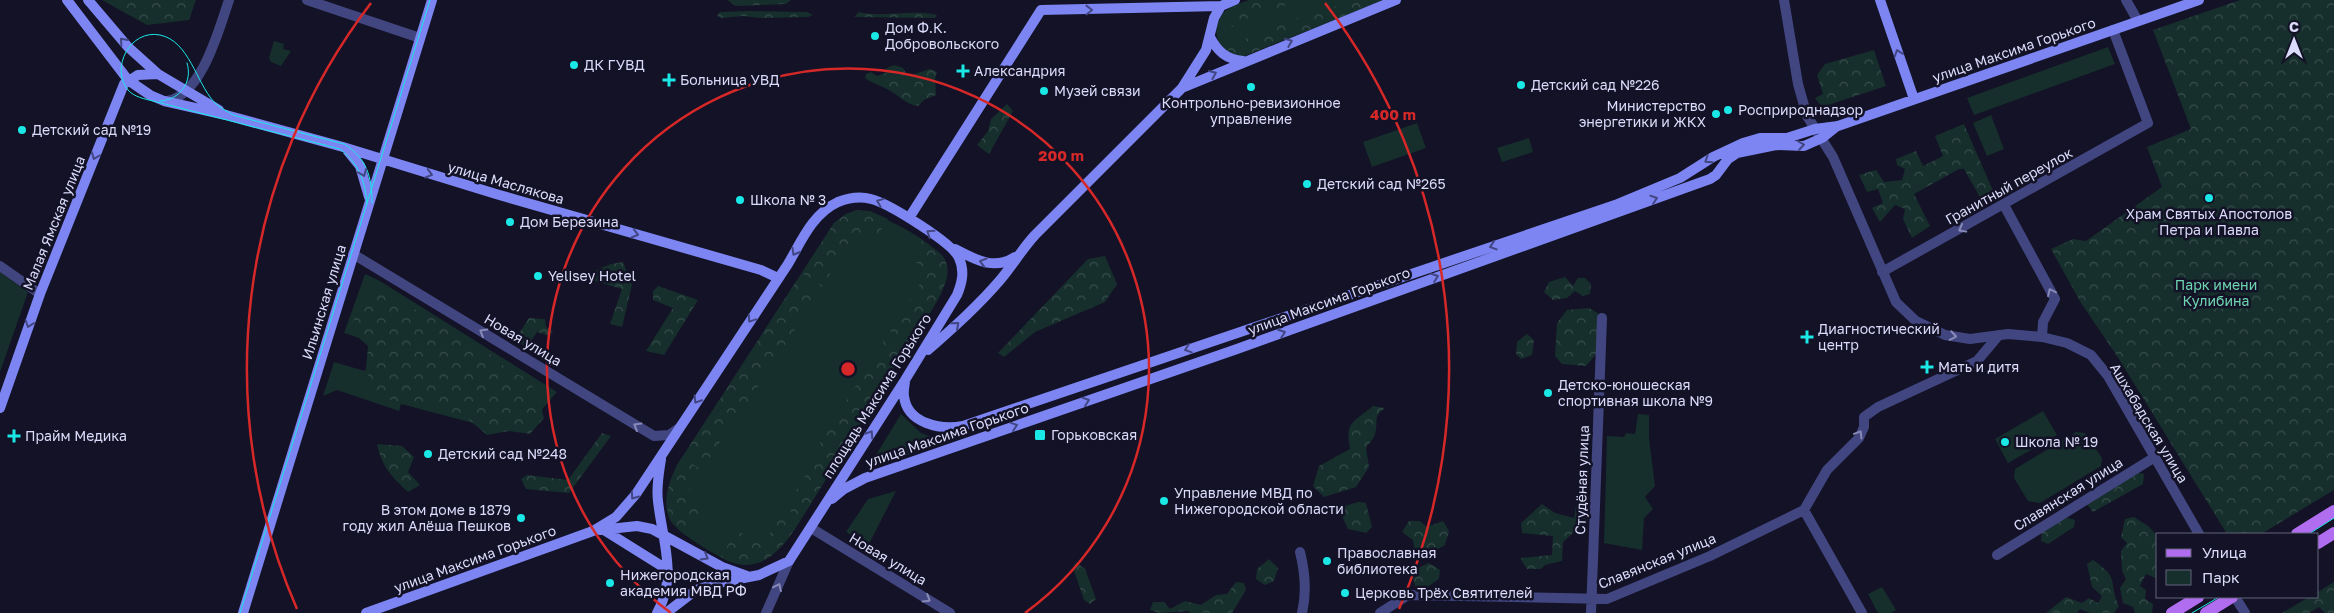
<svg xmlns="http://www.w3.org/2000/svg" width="2334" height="613" viewBox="0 0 2334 613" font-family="'Golos Text',sans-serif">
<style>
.green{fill:#162f2c}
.forest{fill:url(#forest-crowns)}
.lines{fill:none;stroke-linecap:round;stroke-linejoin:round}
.street{stroke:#424680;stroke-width:10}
.secondary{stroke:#7c85f2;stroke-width:10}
.primary{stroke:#b16df0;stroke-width:12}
.tram{stroke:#1ae8e7;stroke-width:1}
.oneway{stroke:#424682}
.oneway2{stroke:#8789b7}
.ring{fill:none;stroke:#d62828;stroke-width:2.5}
.poi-dot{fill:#1ae8e7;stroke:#131226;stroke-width:2}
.labels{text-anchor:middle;stroke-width:5;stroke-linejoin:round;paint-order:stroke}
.poi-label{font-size:14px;fill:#dbdbfb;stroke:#131226;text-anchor:start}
.street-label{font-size:14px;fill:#dbdbfb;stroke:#131226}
.park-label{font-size:14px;fill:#6dd5b0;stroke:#131226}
.centre{fill:#d62828;stroke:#131226;stroke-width:2.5}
.ring-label{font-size:15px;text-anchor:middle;font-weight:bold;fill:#d62828;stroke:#131226;stroke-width:5;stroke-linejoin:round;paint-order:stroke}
</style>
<defs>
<pattern id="forest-crowns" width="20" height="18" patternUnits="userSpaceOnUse" patternTransform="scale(1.25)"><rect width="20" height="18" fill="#162f2c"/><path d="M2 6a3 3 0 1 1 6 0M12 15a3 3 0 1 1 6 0" fill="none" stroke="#374d4c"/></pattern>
</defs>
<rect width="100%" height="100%" fill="#131226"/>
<path class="green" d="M1249 0H1383L1244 56C1240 55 1235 56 1232 54 1215 48 1211 24 1224 12 1231 6 1241 3 1249 0Z
M274 41 284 44 283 49 291 51 281 66 271 62 269 58Z
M2108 47 2115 64 1974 115 1967 98Z
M1991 115 2004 149 1987 156 1973 123Z
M1417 123 1426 148 1372 167 1363 142Z
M1529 138 1533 152 1502 162 1497 148Z
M857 210C878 212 941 244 947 265 949 275 946 283 942 291L797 526C787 541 777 555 760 562 752 565 744 566 737 564 724 562 676 532 670 520 661 503 670 481 677 465L834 223 846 214Z
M0 272 28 292 0 372Z
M365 274 380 281 557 392 534 419 473 423 401 404 399 411 337 390 323 396 334 362 365 371 374 343 344 333Z
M2043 411 2057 435 2008 463 1995 439Z
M901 414 921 433 943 441 941 444 868 468Z
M1638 414 1649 415V438L1655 486 1645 497 1653 509 1644 518 1642 550 1604 543 1607 436 1624 437 1626 433 1635 434Z
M2076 432 2085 433 2102 458 2101 466 2040 503 2028 501 2014 478 2015 469Z
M896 491 868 546 846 532 868 499Z
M1882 587 1896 610 1891 613H1878L1868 594Z"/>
<path class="forest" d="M102 0H196L189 20 147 25Z
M727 0H791L786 4 736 6Z
M1249 0H1299L1262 15 1261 12 1256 14 1257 17 1254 18 1253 16 1247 18 1248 20 1232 27 1225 12Z
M1343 0H1366L1369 6 1244 56 1237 57 1226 51 1238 42 1254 35 1255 37 1263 32 1264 34 1269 32 1268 30 1329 5 1331 8 1336 6 1335 3 1337 2 1339 4 1344 2Z
M2240 0H2334V490L2261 534H2227L2117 356 2081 303 2051 249 2073 239 2086 241 2162 187 2147 147 2191 129 2153 30Z
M748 11 807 12 813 15 808 17 761 18 743 16 721 18 717 16 720 12Z
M859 12C881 18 912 9 937 15L935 18 854 17Z
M1874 50 1886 86 1822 107 1815 98 1823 94 1817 75 1825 64Z
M894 65 903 68 908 76 930 69 937 72 935 79 936 95 924 100 918 106C904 104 898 94 887 89 879 85 872 83 865 78L866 74 871 72 877 76 885 73 887 68Z
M1007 104 1013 111 989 154 977 145 988 131 991 119Z
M1964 124 1994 193 1981 199 1964 169H1959L1914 194 1930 226 1912 238 1903 219 1905 209 1895 205 1880 222 1872 208 1883 203 1878 189 1867 192 1859 175 1876 170 1884 182 1902 180 1905 169 1897 165 1896 159 1916 151 1923 166 1943 156 1935 136Z
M857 210 870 211 888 219 876 237 865 230 854 236 822 287 802 273 834 223 846 214Z
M922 241C928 245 937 250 942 255 961 278 922 323 910 343L890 331 923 279V267L911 259Z
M1105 256 1117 284 1105 302 1035 332 1004 357 998 353 1088 259Z
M623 262 632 285 622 327 610 324 622 289 588 279 584 275 611 264Z
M1565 277 1573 286 1578 278H1585L1591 284 1590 294 1583 296 1575 291 1567 298 1553 300 1544 292 1549 282Z
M797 280 818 294 734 424 732 423 707 462 687 450Z
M658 286 698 300 664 355 646 351 673 308 653 300V291Z
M372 293 392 294 416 310 437 320 467 344 493 356 509 371 528 379 538 395 544 418 530 434 509 431 487 435 467 418 445 410 375 397 366 368 368 346 350 330 359 306Z
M1589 308 1599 314 1597 353 1586 366 1562 364 1555 356 1557 323 1567 310Z
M529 318 545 319 546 327 553 331 549 336 537 332 526 348 516 338Z
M1527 334 1534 340 1532 355 1521 359 1516 354 1517 342Z
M885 339 905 351 802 518 785 508 809 470 805 467Z
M1373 406 1385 408C1372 417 1379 421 1375 434 1374 439 1368 444 1366 448L1369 467 1356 487 1324 497 1313 486 1319 466 1350 449C1345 421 1353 423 1373 406Z
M602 433 611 436 569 493 526 489 521 479 527 475 568 480Z
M377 444 402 446 414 457 408 472 420 485 408 492C391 476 382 467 377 444Z
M682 457 702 470C698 477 683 494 690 502 693 506 700 508 704 511L687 536C657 518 665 483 682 457Z
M2135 472 2144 474 2143 484 2093 512 2086 503Z
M1584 500 1591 510 1588 521 1576 522 1573 533 1563 542 1562 561 1545 565 1541 569H1527L1520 558 1552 555 1553 536 1522 533 1521 523 1542 504 1555 513 1574 518 1576 506Z
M1358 502 1366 503 1372 527 1366 533 1348 529 1342 516 1345 506Z
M781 515 797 526C777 554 758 577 721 557L737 530C766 548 765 542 781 515Z
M2065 517 2075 520 2074 527 2048 544 2041 541 2042 531Z
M2134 517 2148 526 2158 536V579L2146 574 2140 586 2146 590 2145 599 2153 604 2152 613H2135L2133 607 2123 603 2120 588 2126 579 2122 571 2121 551 2127 543 2121 537 2125 519Z
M1409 521H1420L1427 527 1443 521 1449 531 1445 545 1426 556 1415 552 1413 540 1402 532Z
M1269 559 1278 568 1274 581 1265 585 1256 579 1257 569Z
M2093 560C2122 580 2107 581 2119 606L2114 613H2090L2080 609 2077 613H2046L2066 597 2082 603 2089 598 2098 603 2102 596 2092 587 2087 564Z
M1076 562 1085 569 1096 599 1090 604 1084 600 1073 568Z
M1429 563 1440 570 1439 579 1426 588H1416L1413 579 1420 567Z
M1236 582 1244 583 1246 590 1232 613H1189V611L1160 613 1150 610 1153 602H1164L1170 609 1185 601 1201 605 1216 595 1227 594Z
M2334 582V613H2325L2319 607 2309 613H2282L2309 597H2318V592Z"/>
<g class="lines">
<path class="street" d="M307 0 420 38
M1784 0 1798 84 1807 116 1833 157 1896 302 1916 321 1945 335 1970 339 2008 334 2042 337 2067 343 2091 355 2108 376 2199 534
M2126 0 2138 21
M167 101C202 95 219 29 229 0
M2004 205 2055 299 2043 322 2042 337
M353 254 654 436 669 435 679 428
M0 266 40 294
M1882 272 2148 123 2113 30
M1804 510 1862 613
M811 528 950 613
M1300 552C1305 572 1307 592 1302 613
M1997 555 2155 457
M2235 597 2245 613
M766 613 789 561
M1380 613 1408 595 1607 599 1710 556 1804 510 1827 470 1859 438 1864 427V417L1878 407 1977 361 1999 335
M1591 613 1602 318"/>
<path class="secondary" d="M67 0 128 80 150 95 164 101 226 115 343 147 496 194 761 270 778 278
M88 0 128 47 158 74 219 110
M1880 0 1914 99
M1210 37C1218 52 1226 59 1243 61
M1182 88 1396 0
M347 150 360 166 369 197
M909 218 1041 10 1221 6 1235 0
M955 249C975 259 993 271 1015 257
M928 350C954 327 979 305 1001 279 1013 265 1022 249 1035 235L1182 88 1206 50 1214 18 1221 6
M905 380C905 385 903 391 904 396 907 424 941 430 963 426L1615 205 1680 178 1713 157 1743 143 1760 138H1787L1815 129 1838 126 2199 0
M0 408 40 294 124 84 138 75 158 74
M832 499 844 489 865 478 1237 349 1710 179 1716 175 1728 159 1737 153 1776 145 1804 146 1822 138 1837 126
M600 530 637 526 652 529 722 567 747 576
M604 530 668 570
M243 613 432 0
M366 613 593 531 616 517 636 494 788 264C801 242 812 214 838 202 848 198 860 196 871 199 888 203 953 243 959 258 965 271 962 283 957 295L905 380 789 561 759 575 713 584 696 590 666 613
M657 613C678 577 662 539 658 501 656 487 659 473 661 459"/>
<path class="primary" d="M2297 534 2334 511
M2318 543 2334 533
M2172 613 2198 597
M2206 613 2232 597"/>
<path class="tram" d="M160 101C180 100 193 82 187 63
M367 203C365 180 358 163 340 149L153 101C145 99 134 97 128 90 110 68 130 29 160 35 189 41 196 82 214 102 220 108 227 111 233 115L344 144C367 158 372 177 372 203
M2309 534 2334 518
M240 613 430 0
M2192 613 2219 597"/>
</g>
<defs><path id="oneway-chevron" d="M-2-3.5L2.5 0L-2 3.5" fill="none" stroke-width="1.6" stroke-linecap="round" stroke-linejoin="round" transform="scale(1.25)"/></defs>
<g class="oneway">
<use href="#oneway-chevron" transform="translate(1089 10) rotate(-1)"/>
<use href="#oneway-chevron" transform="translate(123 41) rotate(-132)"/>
<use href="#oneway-chevron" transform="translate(1289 42) rotate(-22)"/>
<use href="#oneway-chevron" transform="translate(1898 53) rotate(-109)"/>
<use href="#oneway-chevron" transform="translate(1213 74) rotate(-23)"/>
<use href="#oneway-chevron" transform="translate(1801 145) rotate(-8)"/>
<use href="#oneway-chevron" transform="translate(95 156) rotate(111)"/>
<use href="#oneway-chevron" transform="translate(1708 160) rotate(147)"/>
<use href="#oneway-chevron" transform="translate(363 173) rotate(68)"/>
<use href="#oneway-chevron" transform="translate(429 174) rotate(16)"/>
<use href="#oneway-chevron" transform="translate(1654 199) rotate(-19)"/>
<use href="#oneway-chevron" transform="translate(880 202) rotate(-158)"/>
<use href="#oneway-chevron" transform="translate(930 233) rotate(-146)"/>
<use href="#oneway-chevron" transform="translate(635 234) rotate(16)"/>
<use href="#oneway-chevron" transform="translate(1493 246) rotate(162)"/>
<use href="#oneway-chevron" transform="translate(795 252) rotate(120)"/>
<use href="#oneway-chevron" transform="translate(983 262) rotate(-164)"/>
<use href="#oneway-chevron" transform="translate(1435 277) rotate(-20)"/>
<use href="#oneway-chevron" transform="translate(751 319) rotate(124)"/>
<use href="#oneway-chevron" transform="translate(29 324) rotate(109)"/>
<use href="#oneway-chevron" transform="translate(956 325) rotate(-41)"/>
<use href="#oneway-chevron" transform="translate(1282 333) rotate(-20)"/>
<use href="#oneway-chevron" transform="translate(1188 349) rotate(161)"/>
<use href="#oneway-chevron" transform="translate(697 400) rotate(122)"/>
<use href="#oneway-chevron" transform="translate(1086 401) rotate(-19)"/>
<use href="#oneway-chevron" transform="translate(1014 426) rotate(-19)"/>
<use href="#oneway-chevron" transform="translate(870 434) rotate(-57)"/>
<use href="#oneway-chevron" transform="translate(634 496) rotate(125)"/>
<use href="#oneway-chevron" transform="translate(705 557) rotate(30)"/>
</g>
<g class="oneway2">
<use href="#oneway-chevron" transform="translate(1962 229) rotate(151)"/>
<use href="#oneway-chevron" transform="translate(2051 292) rotate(-115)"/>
<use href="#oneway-chevron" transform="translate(483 332) rotate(-149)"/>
<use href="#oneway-chevron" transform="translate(1953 336) rotate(10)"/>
<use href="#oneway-chevron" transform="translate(637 426) rotate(-149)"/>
<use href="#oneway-chevron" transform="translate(1859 434) rotate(-59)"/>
<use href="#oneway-chevron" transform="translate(778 587) rotate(-65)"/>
<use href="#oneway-chevron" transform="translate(927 599) rotate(32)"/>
</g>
<g class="ring">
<path d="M671 613A301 301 0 1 1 1025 613"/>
<path d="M297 609A601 601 0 0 1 371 3M1325 3A601 601 0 0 1 1399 609"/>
</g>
<g class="poi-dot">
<circle cx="875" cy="36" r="5"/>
<circle cx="574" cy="65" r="5"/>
<path d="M960.5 63.5h5v5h5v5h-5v5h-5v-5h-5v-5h5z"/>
<path d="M666.5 72.5h5v5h5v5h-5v5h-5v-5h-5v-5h5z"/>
<circle cx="1521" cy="85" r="5"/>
<circle cx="1251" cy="87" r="5"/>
<circle cx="1044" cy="91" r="5"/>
<circle cx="1728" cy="110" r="5"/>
<circle cx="1716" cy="114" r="5"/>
<circle cx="22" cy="130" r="5"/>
<circle cx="1307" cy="184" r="5"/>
<circle cx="2209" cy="198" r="5"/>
<circle cx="740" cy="200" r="5"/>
<circle cx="510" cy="222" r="5"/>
<circle cx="538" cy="276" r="5"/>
<path d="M1804.5 329.5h5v5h5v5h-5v5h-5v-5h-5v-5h5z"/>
<path d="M1924.5 359.5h5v5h5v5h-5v5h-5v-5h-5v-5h5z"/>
<circle cx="1548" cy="393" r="5"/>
<rect x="1034" y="429" width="12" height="12" rx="2.5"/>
<path d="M11.5 428.5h5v5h5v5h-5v5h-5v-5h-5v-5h5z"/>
<circle cx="2005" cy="442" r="5"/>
<circle cx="428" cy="454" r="5"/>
<circle cx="1164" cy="501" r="5"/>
<circle cx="521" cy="518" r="5"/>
<circle cx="1327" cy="561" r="5"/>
<circle cx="610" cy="583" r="5"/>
<circle cx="1345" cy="593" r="5"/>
</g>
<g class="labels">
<g class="poi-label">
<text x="885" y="33">Дом Ф.К.<tspan x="885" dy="16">Добровольского</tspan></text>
<text x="584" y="70">ДК ГУВД</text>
<text x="974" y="76">Александрия</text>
<text x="680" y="85">Больница УВД</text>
<text x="1531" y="90">Детский сад №226</text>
<text x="1054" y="96">Музей связи</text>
<text x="1251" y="108" text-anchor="middle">Контрольно-ревизионное<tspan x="1251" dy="16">управление</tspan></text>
<text x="1706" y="111" text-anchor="end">Министерство<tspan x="1706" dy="16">энергетики и ЖКХ</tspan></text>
<text x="1738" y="115">Росприроднадзор</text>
<text x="32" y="135">Детский сад №19</text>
<text x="1317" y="189">Детский сад №265</text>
<text x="750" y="205">Школа № 3</text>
<text x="2209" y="219" text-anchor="middle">Храм Святых Апостолов<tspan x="2209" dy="16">Петра и Павла</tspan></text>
<text x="520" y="227">Дом Березина</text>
<text x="548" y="281">Yelisey Hotel</text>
<text x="1818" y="334">Диагностический<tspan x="1818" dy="16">центр</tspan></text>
<text x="1938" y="372">Мать и дитя</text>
<text x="1558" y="390">Детско-юношеская<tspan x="1558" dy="16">спортивная школа №9</tspan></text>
<text x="1051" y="440">Горьковская</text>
<text x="25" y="441">Прайм Медика</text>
<text x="2015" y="447">Школа № 19</text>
<text x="438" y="459">Детский сад №248</text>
<text x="1174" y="498">Управление МВД по<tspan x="1174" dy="16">Нижегородской области</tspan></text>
<text x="511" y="515" text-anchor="end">В этом доме в 1879<tspan x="511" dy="16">году жил Алёша Пешков</tspan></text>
<text x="1337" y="558">Православная<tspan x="1337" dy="16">библиотека</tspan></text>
<text x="620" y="580">Нижегородская<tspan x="620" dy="16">академия МВД РФ</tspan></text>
<text x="1355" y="598">Церковь Трёх Святителей</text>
</g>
<g class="street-label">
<text transform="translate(2014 50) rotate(-19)" y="5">улица Максима Горького</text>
<text transform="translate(506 183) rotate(16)" y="5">улица Маслякова</text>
<text transform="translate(2009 186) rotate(-29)" y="5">Гранитный переулок</text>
<text transform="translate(54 223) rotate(-68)" y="5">Малая Ямская улица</text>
<text transform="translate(1329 301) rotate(-20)" y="5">улица Максима Горького</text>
<text transform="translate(324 302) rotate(-73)" y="5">Ильинская улица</text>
<text transform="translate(523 340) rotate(31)" y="5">Новая улица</text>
<text transform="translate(877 396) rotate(-58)" y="5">площадь Максима Горького</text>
<text transform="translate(2149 423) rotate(59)" y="5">Ашхабадская улица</text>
<text transform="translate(947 435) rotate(-19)" y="5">улица Максима Горького</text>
<text transform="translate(1582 480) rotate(-88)" y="5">Студёная улица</text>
<text transform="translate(2068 494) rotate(-32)" y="5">Славянская улица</text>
<text transform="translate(475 559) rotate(-20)" y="5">улица Максима Горького</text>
<text transform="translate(888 559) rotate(31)" y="5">Новая улица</text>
<text transform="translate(1657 561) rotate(-22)" y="5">Славянская улица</text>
</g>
<g class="park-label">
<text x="2216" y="290">Парк имени<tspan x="2216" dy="16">Кулибина</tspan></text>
</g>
</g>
<circle cx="848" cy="369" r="8" class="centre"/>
<g class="ring-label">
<text x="1393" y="120">400 m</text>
<text x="1061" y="161">200 m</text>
</g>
<rect x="2156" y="533" width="162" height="65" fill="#131226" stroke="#63627b"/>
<rect x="2166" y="549" width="25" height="8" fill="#b16df0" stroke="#63627b"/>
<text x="2202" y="558" font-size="15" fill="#dbdbfb">Улица</text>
<rect x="2166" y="570" width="25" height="15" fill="#162f2c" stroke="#63627b"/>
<text x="2202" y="583" font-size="15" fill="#dbdbfb">Парк</text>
<g transform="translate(2294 40)" stroke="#131226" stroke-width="4" paint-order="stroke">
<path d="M0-4L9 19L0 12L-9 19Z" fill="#dbdbfb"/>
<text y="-8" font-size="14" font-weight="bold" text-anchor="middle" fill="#dbdbfb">С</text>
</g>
</svg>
